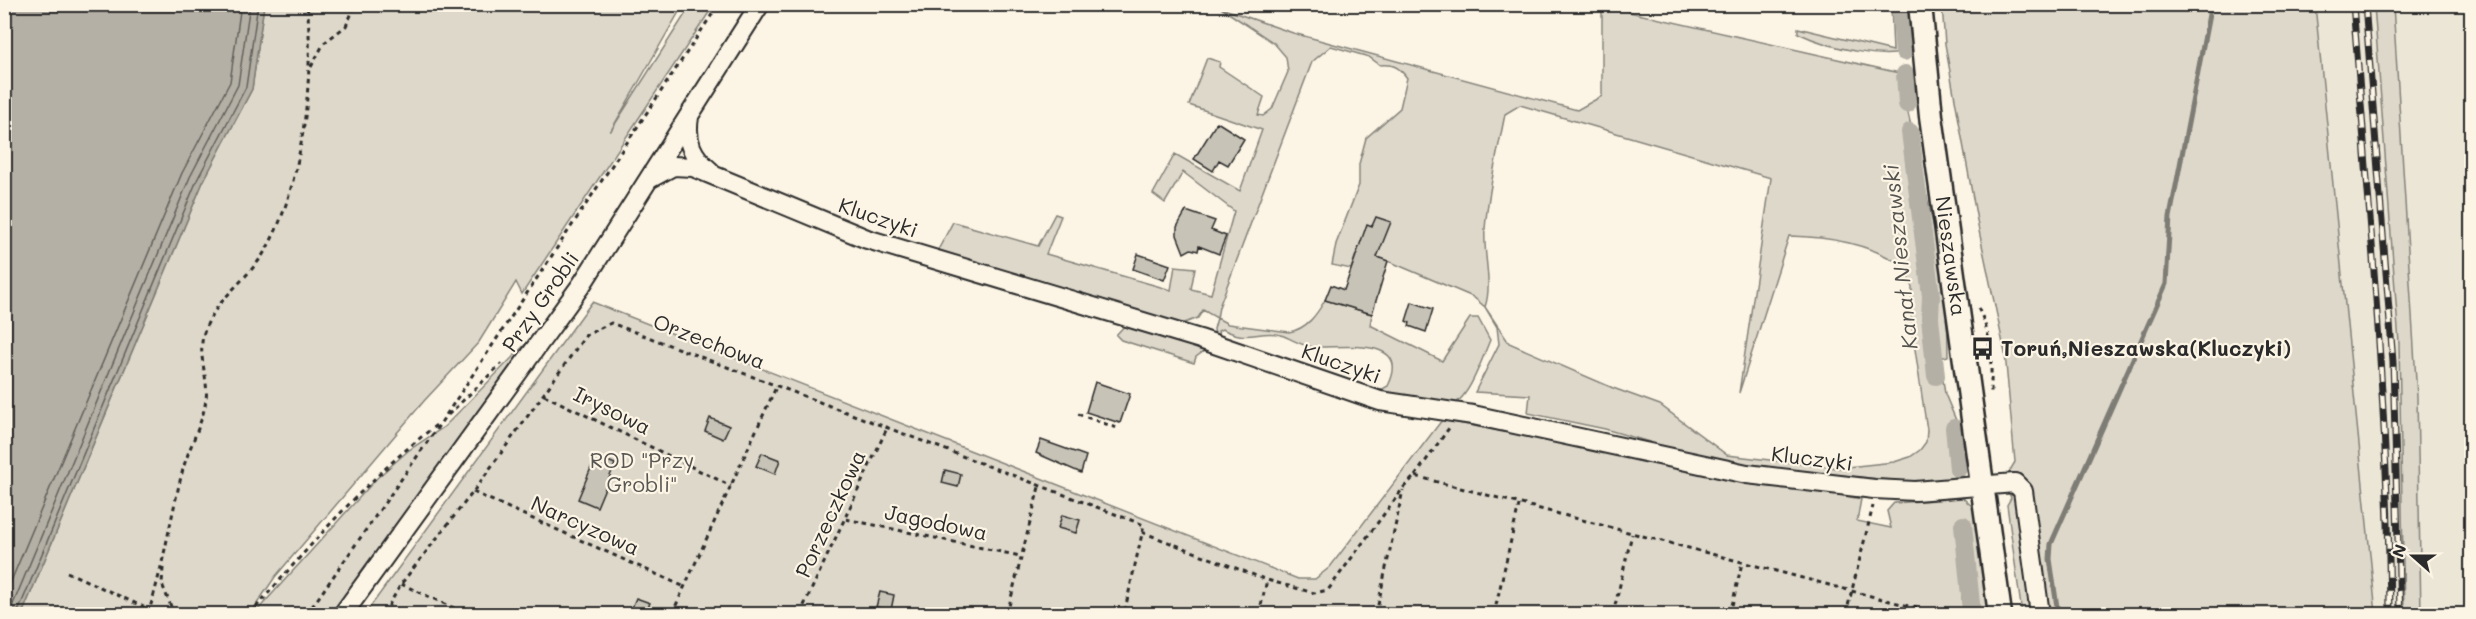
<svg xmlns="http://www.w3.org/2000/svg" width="2476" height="619" viewBox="0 0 2476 619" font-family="Mali,sans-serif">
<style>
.built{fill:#ece6d7}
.green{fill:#ded8ca;stroke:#84827a;stroke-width:1.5;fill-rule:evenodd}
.water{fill:#b4b0a5;stroke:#7d7b74;stroke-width:1.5}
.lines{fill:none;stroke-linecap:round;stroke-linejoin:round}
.shore{stroke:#62605c;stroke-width:1.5}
.stream{stroke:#7d7b74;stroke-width:5}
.canal{stroke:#b4b0a5;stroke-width:18}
.building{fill:#c8c3b7;stroke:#2b2b2b;stroke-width:1.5}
.minor-casing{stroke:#2b2b2b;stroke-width:22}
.major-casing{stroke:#2b2b2b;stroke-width:27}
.path{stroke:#2b2b2b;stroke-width:3;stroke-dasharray:4.5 4.5;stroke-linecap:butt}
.minor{stroke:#fcf5e5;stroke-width:18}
.major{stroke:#fcf5e5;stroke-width:22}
.rail-casing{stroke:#2b2b2b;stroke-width:7}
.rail{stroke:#fcf5e5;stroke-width:4.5;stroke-dasharray:14;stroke-linecap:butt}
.labels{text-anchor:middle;stroke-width:4.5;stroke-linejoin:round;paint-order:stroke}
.street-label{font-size:21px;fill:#2b2b2b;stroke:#fcf5e5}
.poi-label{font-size:21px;font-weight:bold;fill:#2b2b2b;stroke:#fcf5e5;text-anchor:start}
.park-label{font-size:21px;fill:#585653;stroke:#fcf5e5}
.water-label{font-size:22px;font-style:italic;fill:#545350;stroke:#fcf5e5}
</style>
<rect width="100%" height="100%" fill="#fcf5e5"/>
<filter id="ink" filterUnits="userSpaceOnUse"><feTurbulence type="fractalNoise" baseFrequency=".0167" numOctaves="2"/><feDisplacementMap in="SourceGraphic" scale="12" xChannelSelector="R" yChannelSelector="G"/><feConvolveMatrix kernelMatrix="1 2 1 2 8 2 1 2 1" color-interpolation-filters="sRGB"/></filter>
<g filter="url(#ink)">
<path class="built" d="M2313 5H2471V614H2350Z"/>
<path class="green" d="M2081 4 2088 7 2089 5H2095L2094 12 2097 8 2099 12 2102 7 2104 9 2102 4 2315 5 2376 614H2047L2027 484 2020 475 2009 472 2015 462 2005 353 1978 226 1945 44 1942 5Z
M264 5H683L610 132 691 5H714L522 294 516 282 479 342 424 401 275 577 250 614H22L203 182 252 89Z
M1602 5H1631L1629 12 1899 73 1947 286 1942 289 1947 291 1948 356 1940 358 1945 394 1963 437 1965 453H1970C1968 483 1954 481 1929 484L1721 463 1605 429 1528 413 1530 395 1475 392 1499 344 1497 327 1485 307 1473 297 1393 263 1357 251 1351 269 1332 265 1336 244 1359 185V164L1366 138 1400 108 1407 78C1399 67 1394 64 1380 65L1369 57 1331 46 1312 62 1219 307 1217 318 1228 324 1289 332C1307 329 1317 314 1325 300L1372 314 1370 325 1442 361 1470 318H1478L1490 340C1483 356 1469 401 1450 406 1427 412 1321 374 1293 365L1381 390 1388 386C1413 336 1342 348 1316 347 1302 347 1293 339 1281 335 1266 330 1253 338 1239 335 1233 334 1227 331 1222 329L1218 331 1222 340 1215 337 1214 329 1217 318 1203 310 1198 318 1179 325 938 250 953 222 1038 246 1055 214 1061 216 1046 254 1171 290 1175 266 1195 268 1191 289 1211 294 1234 211 1183 172 1165 203 1153 194 1175 154 1240 191 1262 130 1189 105 1207 58 1220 62 1219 67 1264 97 1258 115 1263 116 1272 109 1288 72 1286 57 1274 43 1221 8 1293 33 1577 110 1602 96ZM1520 105 1771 178 1739 393 1789 236C1828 237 1869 243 1903 266L1912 287 1911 322 1927 430 1926 442 1920 450 1910 457 1894 462 1838 468 1727 455 1660 405 1613 388 1509 343 1485 307C1493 283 1483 255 1485 229 1488 191 1498 151 1505 114Z
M1891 5H1912L1915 48C1889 64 1825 46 1798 33V28L1893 51Z
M2374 5H2393L2417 397 2421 614H2404L2399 343Z
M592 302 1298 579H1315L1330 567 1442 420 1861 499 1857 521 1891 528 1887 511 1894 503 1963 498 1975 509 1989 614H1975L1967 543 1964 544 1966 578 1961 579 1963 614H365Z
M561 308 542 337 382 544 332 614H254L377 478 409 450 444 427Z
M1127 323 1207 349 1196 357 1194 363 1121 340 1116 335Z
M2009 493 2017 498 2036 614H2022L2007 505 2011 498Z"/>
<path class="water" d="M4 5H264L252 89 203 182 22 614H4Z"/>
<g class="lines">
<path class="shore" d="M4 598 182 173 230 82 241 4
M9 614 190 177 238 85 250 4
M17 614 197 180 246 87 258 4"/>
<path class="stream" d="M2058 614 2050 559 2051 544 2166 284 2170 217 2211 4"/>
<path class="canal" d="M1900 4 1904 52
M1905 74 1907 104
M1910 132 1931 296 1930 318 1936 376
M1954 428 1958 469
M1963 525 1972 614"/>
</g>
<path class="building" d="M1217 122 1244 139 1228 165 1219 160 1213 171 1194 159Z
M1186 211 1215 221 1211 230 1226 236 1219 254 1199 246 1198 251 1191 249 1184 253 1177 235V227Z
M1376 217 1391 222 1377 257 1388 261 1372 314 1325 300 1331 285 1344 290 1367 224 1372 226Z
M1138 254 1170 265 1164 280 1133 269Z
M1412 302 1433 309 1426 332 1409 326 1410 323 1406 321Z
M1095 382 1130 394 1120 423 1086 412Z
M710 418 729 426 723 439 705 431Z
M1041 440 1086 456 1081 473 1036 453Z
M762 453 780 460 775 474 756 466Z
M596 456 615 464 597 507 578 499Z
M945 470 961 474 958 487 942 483Z
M1062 515 1080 520 1076 533 1058 528Z
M880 592 894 595 891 610 876 607Z
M636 598 650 603 645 615H629Z"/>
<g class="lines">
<defs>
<path id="minor" d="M689 117C685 141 692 156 710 171
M649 179 673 166 693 167 867 239 1200 339 1380 401 1473 415 1747 474 1874 489 1915 491 2015 483 2023 491 2040 614
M343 614 582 284 760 4"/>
<g id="major">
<path id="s1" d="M1920 4 1931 116 2000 614"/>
</g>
</defs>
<use href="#minor" class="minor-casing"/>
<use href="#major" class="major-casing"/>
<path class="path" d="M311 67 324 43 346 26 356 4
M1978 308C1993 336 1991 364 1991 395
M544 395 731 486
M1078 414 1117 428
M448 415 502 363
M1415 476 1449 428
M473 492 685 587
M846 519 1020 556
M1142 532 1267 580 1314 593 1328 590 1404 487 1415 476 1924 610 1922 614
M163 568 162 584 174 614
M67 572 159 614
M401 584 467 614
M148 614C163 568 170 520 182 473 188 448 203 424 206 399 209 379 198 359 203 336 212 302 243 284 262 256 302 195 315 77 307 4
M250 614C309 547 367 478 439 423
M307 614 442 421 719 4
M384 614 401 584 473 492 586 335 611 323 1144 525 1124 614
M672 614 777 385
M800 614 888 426
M1007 614 1040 483
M1259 614 1267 580
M1376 614 1403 490
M1494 614 1519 505
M1613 614 1632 534
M1730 614 1742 563
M1846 614 1873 506"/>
<use href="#minor" class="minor"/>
<use href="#major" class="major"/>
<defs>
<path id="rail" d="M2353 4C2369 207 2388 411 2390 614
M2365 4 2393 362 2400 614"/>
</defs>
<use href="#rail" class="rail-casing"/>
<use href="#rail" class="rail"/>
</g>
</g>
<defs>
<symbol id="bus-bare" viewBox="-9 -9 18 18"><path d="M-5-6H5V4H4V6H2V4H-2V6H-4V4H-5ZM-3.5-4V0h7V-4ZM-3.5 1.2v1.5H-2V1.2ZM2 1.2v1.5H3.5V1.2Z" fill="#2b2b2b" stroke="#fcf5e5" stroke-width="2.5" paint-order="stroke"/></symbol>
</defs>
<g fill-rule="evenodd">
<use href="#bus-bare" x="1966" y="332" width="33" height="33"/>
</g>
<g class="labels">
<g class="street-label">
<text transform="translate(878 218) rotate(19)" y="7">Kluczyki</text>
<text dy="7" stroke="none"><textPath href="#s1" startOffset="254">Nieszawska</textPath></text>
<text transform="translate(541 302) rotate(-55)" y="7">Przy Grobli</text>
<text transform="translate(709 342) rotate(21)" y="7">Orzechowa</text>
<text transform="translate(1341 364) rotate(19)" y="7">Kluczyki</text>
<text transform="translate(612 411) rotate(26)" y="7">Irysowa</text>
<text transform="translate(1812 459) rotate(7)" y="7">Kluczyki</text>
<text transform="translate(831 514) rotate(-65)" y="7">Porzeczkowa</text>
<text transform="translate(936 523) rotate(12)" y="7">Jagodowa</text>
<text transform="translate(585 526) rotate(24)" y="7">Narcyzowa</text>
</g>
<g class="poi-label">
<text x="2001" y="356">Toruń,Nieszawska(Kluczyki)</text>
</g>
<g class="park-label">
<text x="642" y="468">ROD "Przy<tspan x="642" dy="24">Grobli"</tspan></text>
</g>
<g class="water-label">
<text transform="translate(1900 257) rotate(-96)" y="8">Kanał Nieszawski</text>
</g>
</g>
<rect width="2476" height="619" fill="none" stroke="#fcf5e5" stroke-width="24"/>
<rect x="12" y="12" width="2452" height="595" fill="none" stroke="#2b2b2b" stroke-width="2" filter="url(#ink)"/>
<g transform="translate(2413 556) rotate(291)" stroke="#fcf5e5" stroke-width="4.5" paint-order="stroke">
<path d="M0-4.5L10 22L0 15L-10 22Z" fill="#2b2b2b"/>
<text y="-9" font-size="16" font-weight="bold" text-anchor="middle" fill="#2b2b2b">N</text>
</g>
</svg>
